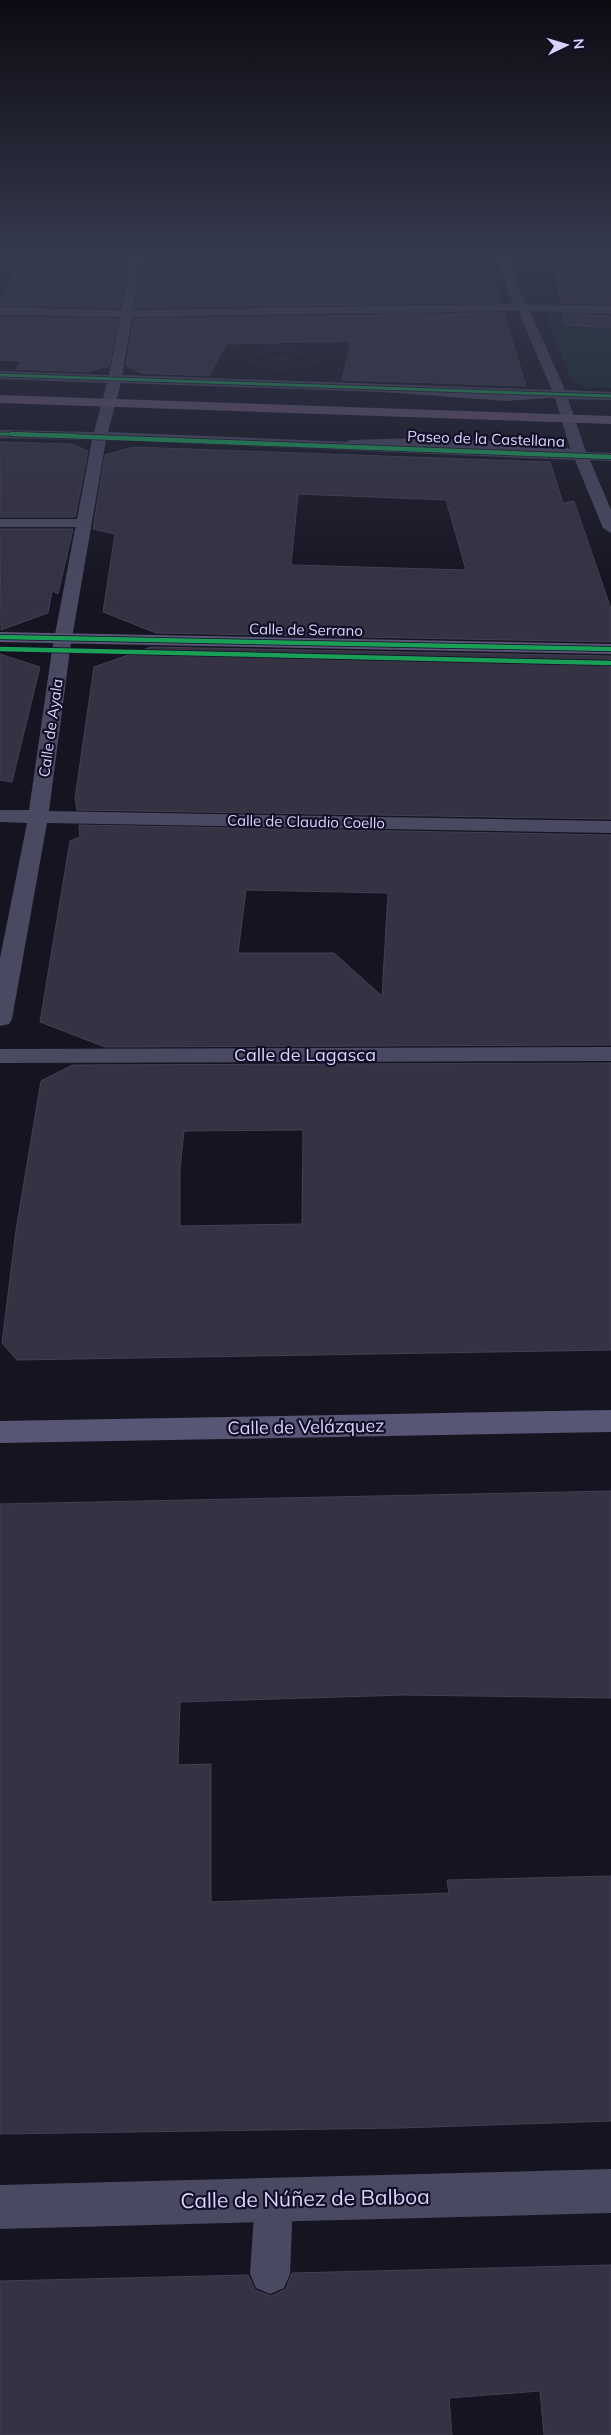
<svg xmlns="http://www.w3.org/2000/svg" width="611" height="2435" viewBox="0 0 611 2435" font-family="Mulish,sans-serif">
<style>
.green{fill:#132c2d}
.building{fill:#343243;stroke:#433f54;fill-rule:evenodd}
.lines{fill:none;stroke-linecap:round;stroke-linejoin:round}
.path{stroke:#44505f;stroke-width:1;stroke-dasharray:1 2;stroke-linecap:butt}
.service{fill:#4a4962;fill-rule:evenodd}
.minor{fill:#4a4962;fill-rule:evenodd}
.secondary{fill:#575674;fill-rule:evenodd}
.trunk{fill:#62526e;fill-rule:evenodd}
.cycleway-far1-casing{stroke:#130f26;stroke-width:4.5}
.cycleway-casing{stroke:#130f26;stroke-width:6}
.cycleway-far1{stroke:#1a9f57;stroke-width:3}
.cycleway{stroke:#1a9f57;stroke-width:4.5}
.labels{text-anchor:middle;stroke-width:4.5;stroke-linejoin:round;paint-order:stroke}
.far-street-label{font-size:15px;fill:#d9d4ff;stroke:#130f26}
.street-label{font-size:18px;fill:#d9d4ff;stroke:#130f26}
.near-street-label{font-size:21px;fill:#d9d4ff;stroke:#130f26}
</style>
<rect width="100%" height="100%" fill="#161421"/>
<path class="green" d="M546 313 563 314 566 328 611 329V388L585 387 570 378Z"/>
<path class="building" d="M20 263H110L128 268 119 308 0 305V300Z
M160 263H488L501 302 135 308 143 268Z
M556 270 611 271V304L561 303Z
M504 313 526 386 342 380 351 341 226 344 209 376 140 373 126 365 134 319Z
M563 314 611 316V327L565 326Z
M0 317 118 319 109 366 86 372 16 369 22 361 0 360Z
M0 442 72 444 88 451 75 517H0Z
M133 447 550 462 563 503 574 501 611 609V642L156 633 103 612 115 534 93 529 105 455ZM298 494 446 500 466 570 291 565Z
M0 529H73L58 594 52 591 48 613 1 630Z
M151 647 611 656V819L77 810 75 798 94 667Z
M0 654 40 667 12 782 0 780Z
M79 825 611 835V1045L105 1047 40 1022 70 841 80 837ZM246 890 388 893 382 996 334 953H238Z
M611 1063V1350L17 1360 2 1343 16 1230 41 1081 72 1065ZM303 1130 302 1224 180 1226V1169L184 1131Z
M611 1491V1698L404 1695 180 1702 178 1765 211 1764V1902L449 1893 447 1880 611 1876V2121L401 2128 0 2134V1504Z
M611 2265V2435H544L540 2391 449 2398 452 2435H0V2281L248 2275 255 2290 271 2296 286 2289 292 2273Z"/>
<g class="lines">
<path class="path" d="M283 348 318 360 278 370 246 358Z
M280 357 290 359 274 360Z"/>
<path class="service" d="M374 386 506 395 550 392 556 395 550 398 506 401 370 391V387Z
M421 438 547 443 586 453 588 456 582 460 547 451 421 446 350 448 344 444 350 440Z
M0 519H84L91 523 84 527H0Z
M274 2181 288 2186 293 2200 290 2274 284 2288 270 2294 256 2288 250 2274 255 2200 260 2186Z"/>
<path class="minor" d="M0 256H611V261H508L525 304 611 306V314L530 311 565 390 611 392V400L568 399 586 452 611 453V461L590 460 611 510V533L603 528 575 460 106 440 70 650 49 811 611 821V833L47 823 12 1019 9 1024 0 1026V958L27 823 0 822V810H29L52 650 92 440 0 438V430L94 432 107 383 0 379V371L109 375 120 317 0 315V307L121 310 131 261H0ZM142 261H497L513 304 133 310ZM518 311 552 390 122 375 132 317ZM121 383 555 398 571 451 108 432Z
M611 1047V1061L0 1063V1049Z
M611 2169V2213L0 2229V2185Z"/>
<path class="secondary" d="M0 632 611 644V654L0 642Z
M611 1410V1432L0 1443V1421Z"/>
<path class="trunk" d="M0 395 611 416V424L0 403Z"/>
<defs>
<path id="cycleway-far1" d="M0 375 611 396
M0 434 74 435"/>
<path id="cycleway" d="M12 434 611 457
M0 637 611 649
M0 649 611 663"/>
</defs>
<use href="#cycleway-far1" class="cycleway-far1-casing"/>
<use href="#cycleway" class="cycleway-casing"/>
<use href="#cycleway-far1" class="cycleway-far1"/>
<use href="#cycleway" class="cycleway"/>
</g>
<linearGradient id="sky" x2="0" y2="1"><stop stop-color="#0c0b12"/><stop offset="0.43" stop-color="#363a4e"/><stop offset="1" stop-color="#363a4e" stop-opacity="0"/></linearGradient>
<rect width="611" height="597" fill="url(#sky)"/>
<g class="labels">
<g class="far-street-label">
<text transform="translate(486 439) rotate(2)" y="5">Paseo de la Castellana</text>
<text transform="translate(306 630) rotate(1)" y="5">Calle de Serrano</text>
<text transform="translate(51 728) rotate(-82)" y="5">Calle de Ayala</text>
<text transform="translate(306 822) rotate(1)" y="5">Calle de Claudio Coello</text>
</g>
<g class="street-label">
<text x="305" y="1061">Calle de Lagasca</text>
<text transform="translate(306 1427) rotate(-1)" y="6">Calle de Velázquez</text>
</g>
<g class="near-street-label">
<text transform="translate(305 2199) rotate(-1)" y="7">Calle de Núñez de Balboa</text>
</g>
</g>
<g transform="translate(566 45) rotate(85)" stroke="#130f26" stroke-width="4" paint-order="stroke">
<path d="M0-4L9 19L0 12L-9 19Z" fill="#d9d4ff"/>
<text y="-8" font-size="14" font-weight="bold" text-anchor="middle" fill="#d9d4ff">N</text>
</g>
</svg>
